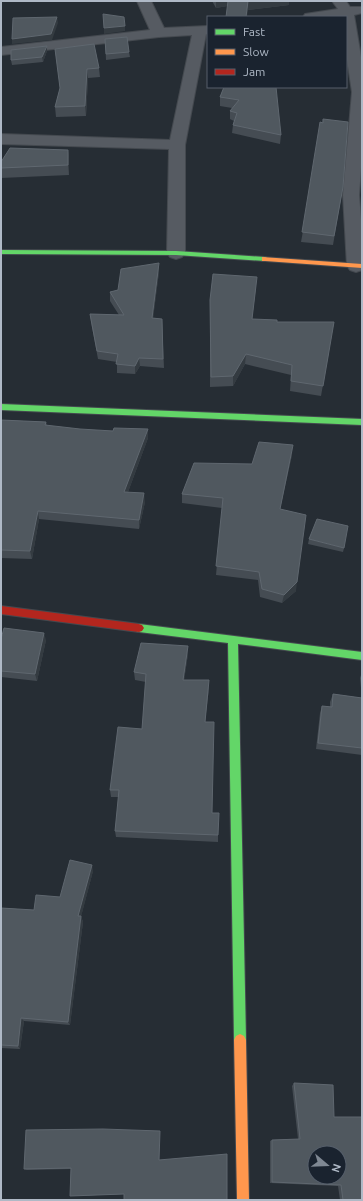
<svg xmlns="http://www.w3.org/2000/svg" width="363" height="1201" viewBox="0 0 363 1201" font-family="Ubuntu,sans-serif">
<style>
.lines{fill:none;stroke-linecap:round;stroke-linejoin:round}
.street-casing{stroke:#44494f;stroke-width:2}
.fast-casing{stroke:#44494f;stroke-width:2}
.slow-casing{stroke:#44494f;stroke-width:2}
.jam-casing{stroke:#44494f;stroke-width:2}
.street{fill:#565b62;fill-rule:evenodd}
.fast{fill:#63d668;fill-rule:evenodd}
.slow{fill:#ff974d;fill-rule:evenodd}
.jam{fill:#b3261e;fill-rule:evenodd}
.wall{fill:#454c53}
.shaded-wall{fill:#343b41}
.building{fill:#50585f;stroke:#5f676f;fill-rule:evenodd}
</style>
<rect width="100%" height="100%" fill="#262d34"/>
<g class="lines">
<defs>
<path id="street" d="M137 1H151L164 28 208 26V34H206L185 145V253L182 257 176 259 170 257 167 253 169 149 1 144V134L170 140 192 35 159 37 1 55V47L150 30Z
M332 1H346L350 7H362V13L354 15 362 63V155L359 195 362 231V270L356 272 350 270 347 266 343 195 352 92 346 53V17H303L305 14 338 9Z"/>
<path id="fast" d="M1 250 176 251 265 257 269 259 265 261 176 255 1 254Z
M1 404 362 419V425L1 410Z
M139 624 362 652V660L238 644 246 1040 244 1044 240 1046 236 1044 234 1040 228 643 139 632 136 631 134 628 136 625Z"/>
<path id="slow" d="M262 257 362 264V268L265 261H262Z
M240 1034 244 1036 246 1040 249 1200H237L234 1040 236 1036Z"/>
<path id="jam" d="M1 606 139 624 142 625 144 628 142 631 139 632 1 614Z"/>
</defs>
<use href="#street" class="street-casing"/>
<use href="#fast" class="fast-casing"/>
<use href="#slow" class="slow-casing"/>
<use href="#jam" class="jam-casing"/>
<use href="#street" class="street"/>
<use href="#fast" class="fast"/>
<use href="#slow" class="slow"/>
<use href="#jam" class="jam"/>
</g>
<path class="wall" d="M212 1H289V5L248 10 227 6 216 8Z
M105 39 129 52 130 57 106 60Z
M55 49 99 68 100 77 88 78 86 116 56 117 55 107 60 88Z
M47 51 43 62 12 65 11 60Z
M224 87 281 135 280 144 232 133 233 125 234 121 230 119V111L232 108 220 106V97Z
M323 119 343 187 333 245 301 242Z
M68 150 69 159V175L1 178V162Z
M159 272 153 318 162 319 164 368 140 366 135 374 117 373V362L98 359 91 322 90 314 119 315 110 301V292L118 290Z
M256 287 252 319 277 322H334L321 396 290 391 291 375 245 364 233 386 210 387V300Z
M1 420 46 422 47 426 148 438 128 492 145 502 139 529 39 519 32 559 1 558Z
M292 455 280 509 296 591 282 603 260 597 258 580 216 575 222 508 182 503V494L252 464Z
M309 539 344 548 343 552 308 544Z
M1 639 46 640 37 681 1 677Z
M188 654 184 680 209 688 205 722 212 813 218 835V842L116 837 115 831 119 797H111L110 790 142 729 146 682 135 680 134 672Z
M362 672V755L316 749 320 713 322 706 330 707V702L333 694 362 698 360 678Z
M93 871 81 916 83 922 70 1025 24 1021 20 1049 1 1048V908L34 910 60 897Z
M294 1083 334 1117 362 1200H340L338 1186 270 1183V1141L272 1140 298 1139 292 1086Z
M160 1133 124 1194 72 1196H70L71 1169 27 1170 24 1169Z"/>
<path class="shaded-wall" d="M216 1H228V6L216 8Z
M248 1H289V5L248 10 247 17H246Z
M57 17 58 23 52 40 12 44V39Z
M125 26V31L104 34V28Z
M47 46V51L43 62 42 57Z
M87 69 88 78 86 116 85 106Z
M68 150 69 159V175L68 165Z
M159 263V272L152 327V318Z
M246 354 245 364 233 386V376Z
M139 358 140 366 135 374V366Z
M148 429V438L125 500 124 492Z
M293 445 292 455 278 518 280 509Z
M144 493 145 502 139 529V520Z
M38 511 39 519 32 559 30 551Z
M297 582 296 591 282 603 284 595Z
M44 633 46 640 37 681 35 674Z
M188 646V654L183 688V680Z
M209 680V688L204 730 205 722Z
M92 865 93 871 80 921 78 916Z
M81 916 83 922 70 1025 68 1022Z
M21 1018 24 1021 20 1049 18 1046Z"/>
<path class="building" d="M228 1H252H248L246 17H226Z
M103 14 124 17 125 26 104 28Z
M57 17 51 34 12 39 13 18Z
M127 37 129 52 106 54 105 39Z
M94 44 99 68 87 69 85 106 55 107 60 88 55 49Z
M47 46 42 57 11 60V50Z
M224 87H276L281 135 233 125 237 113 230 111 239 100 220 97Z
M323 119 348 122 343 187 334 236 302 232 320 122 323 123Z
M10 148 68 150V165L1 168V162Z
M159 263 152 318 162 319 163 359 139 358 135 366 116 364 118 354 97 351 90 314 124 315 110 292 118 290 121 269Z
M213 274 257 277 252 319 277 320V322H334L323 386 291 381 292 365 246 354 233 376 211 377 210 300Z
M1 420 46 422 45 425 80 429 113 431 114 428 148 429 124 492 144 493 139 520 38 511 30 551 1 550Z
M259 442 293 445 280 509 306 515 297 582 284 595 262 589 259 572 216 566 223 498 182 494 194 463 252 464Z
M317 519 348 526 344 548 309 539Z
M4 628 44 633 35 674 1 671V639Z
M141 643 188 646 183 680H209L205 722H214L212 813H219L218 835 115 831 119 790H110L118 727 142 729 146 674 134 672Z
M333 694 362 698V748L318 743 322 706 332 707Z
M70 860 92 865 78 916H81L68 1022 21 1018 18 1046 1 1045V908L34 910 36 895 60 897Z
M294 1083 333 1085 334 1117H362V1200H343L341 1185 272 1182V1140L300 1139ZM315 1153H339V1177H315Z
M103 1129 160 1131 159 1160 227 1154V1200H124V1194L70 1196 71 1168 24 1169 26 1130Z"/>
<rect width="363" height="1201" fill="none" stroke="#afb9c6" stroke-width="4"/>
<rect x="207" y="16" width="140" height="72" fill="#1a232f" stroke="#565f6b"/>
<rect x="215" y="29" width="20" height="6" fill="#63d668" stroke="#565f6b"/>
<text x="243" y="36" font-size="12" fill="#afb9c6">Fast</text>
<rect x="215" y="49" width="20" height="6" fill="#ff974d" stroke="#565f6b"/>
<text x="243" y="56" font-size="12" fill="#afb9c6">Slow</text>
<rect x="215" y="69" width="20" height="6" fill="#b3261e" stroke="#565f6b"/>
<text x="243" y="76" font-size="12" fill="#afb9c6">Jam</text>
<g transform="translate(327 1165) rotate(109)"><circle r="19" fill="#1a232f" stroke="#565f6b"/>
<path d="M0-3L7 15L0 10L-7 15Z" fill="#7f8893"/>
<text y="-6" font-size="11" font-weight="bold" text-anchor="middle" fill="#afb9c6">N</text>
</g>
</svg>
